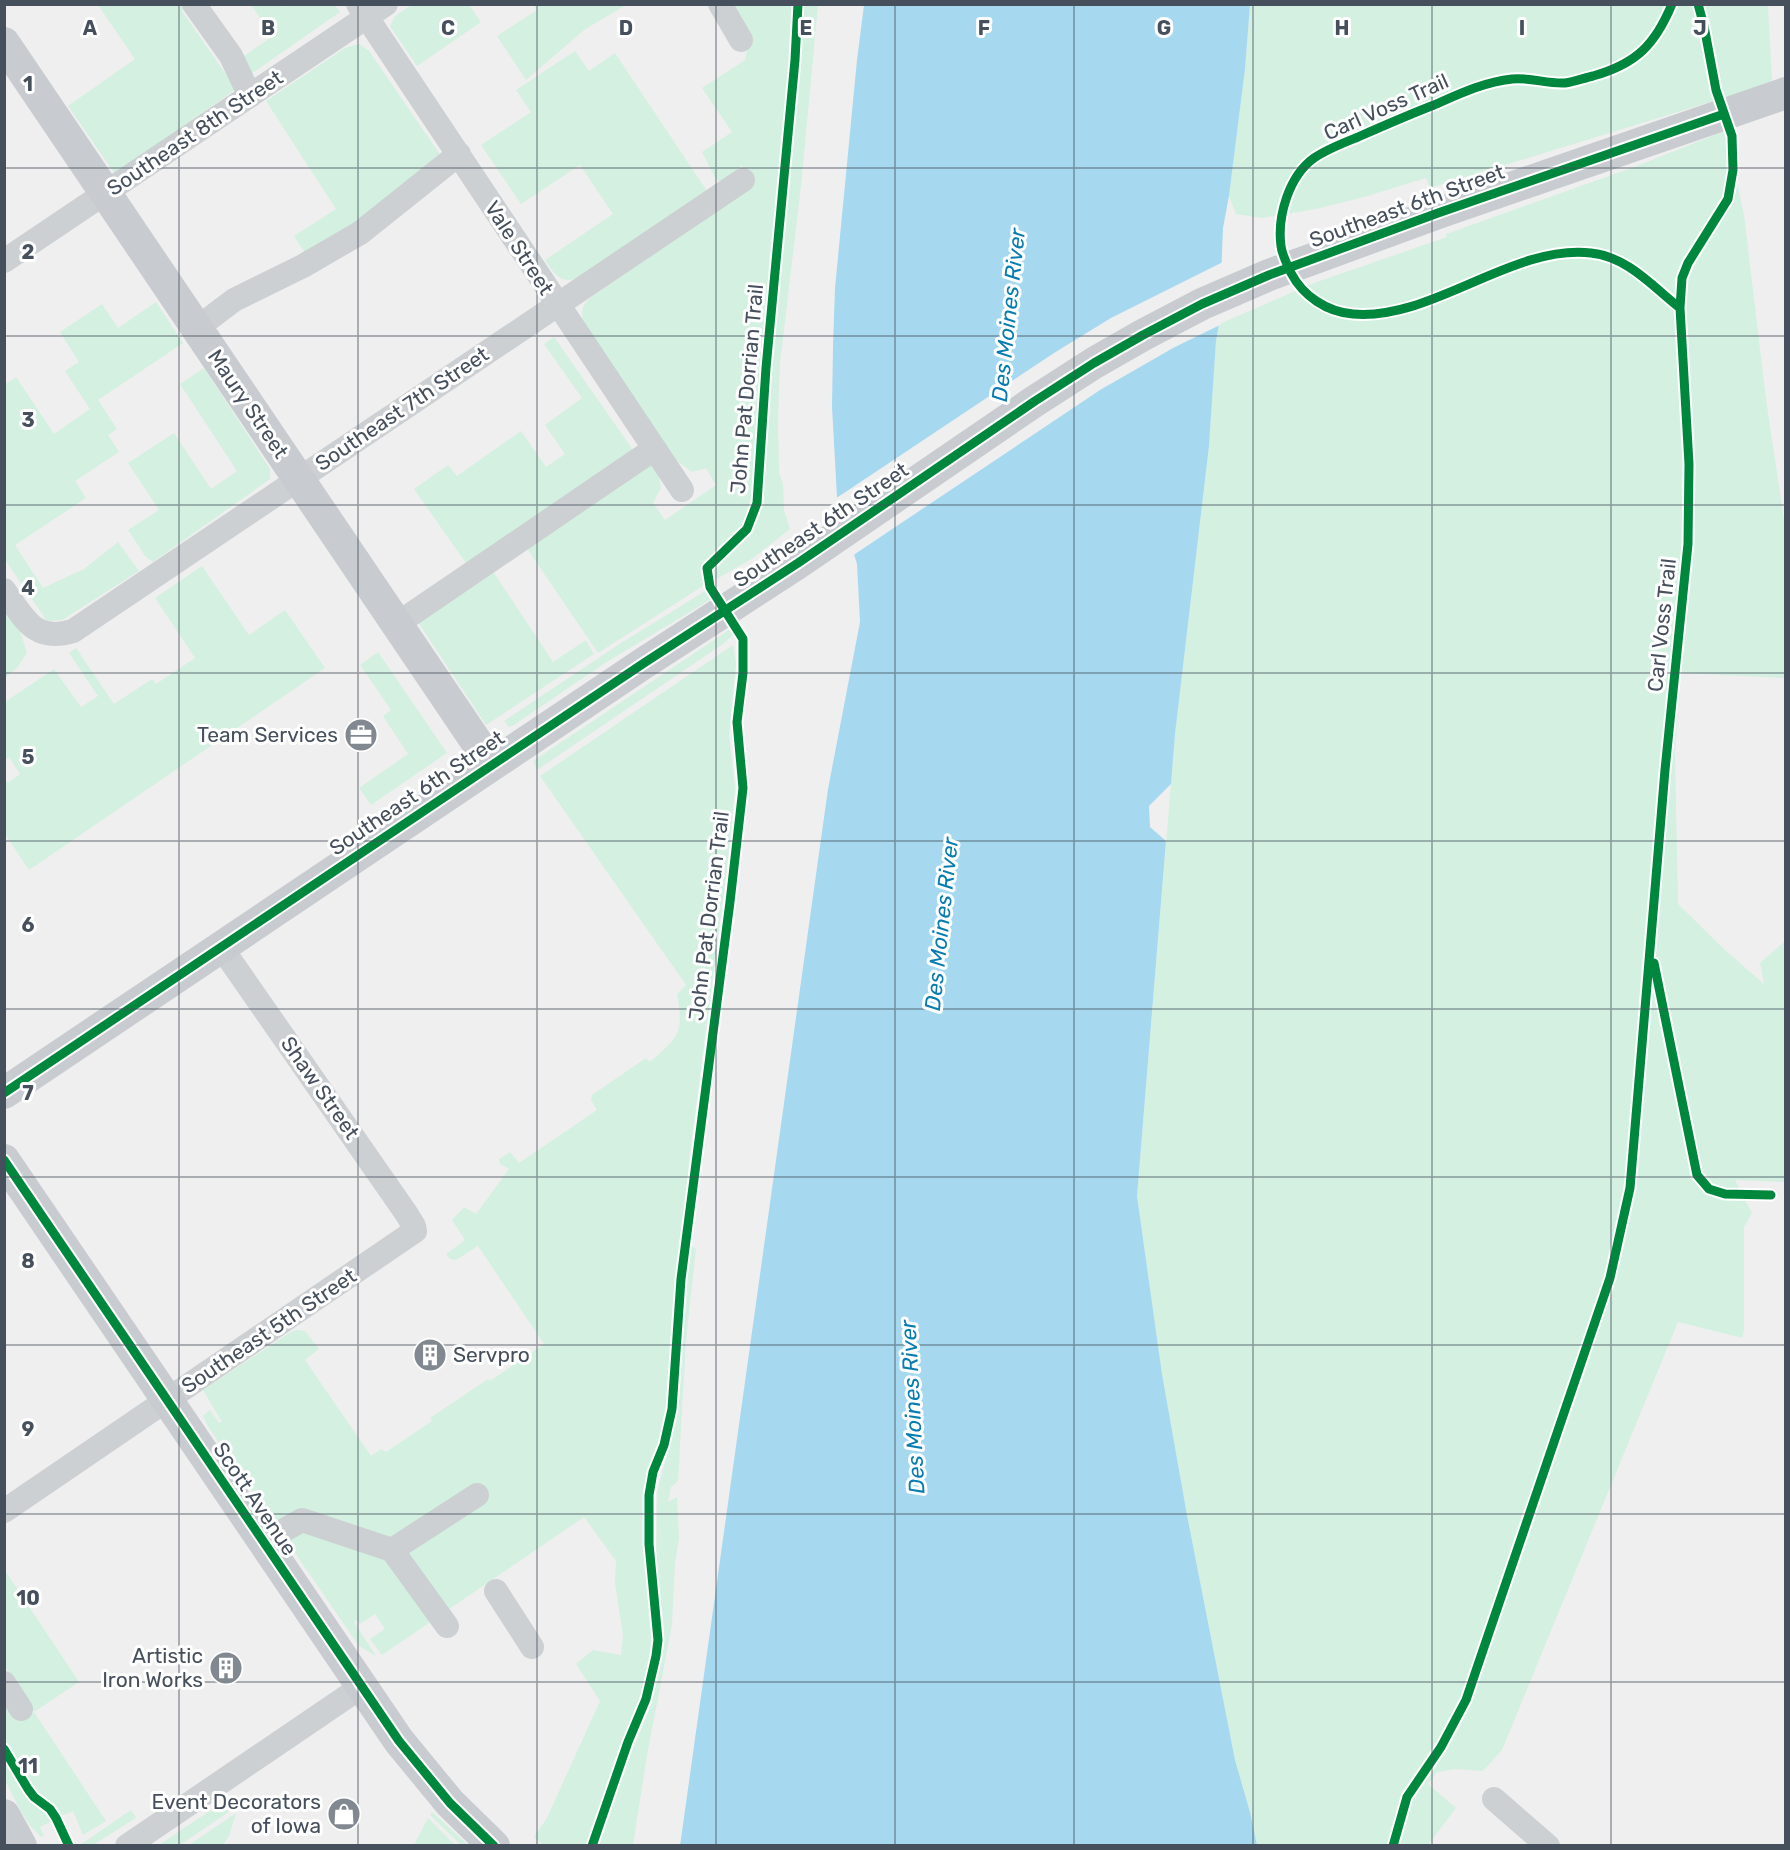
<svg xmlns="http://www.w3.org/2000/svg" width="1790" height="1850" viewBox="0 0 1790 1850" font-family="Rubik,sans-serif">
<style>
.green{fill:#d3f0e1}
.water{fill:#a6d9f0}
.pier{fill:#f0efef}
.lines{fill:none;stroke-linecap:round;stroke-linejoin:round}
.minor{stroke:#cdd0d3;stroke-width:24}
.major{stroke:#c8cbd0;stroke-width:32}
.cycleway-casing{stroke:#fff;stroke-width:13}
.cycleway{stroke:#00873e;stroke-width:9}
.grid{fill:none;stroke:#46505d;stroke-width:1.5;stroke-opacity:0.55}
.labels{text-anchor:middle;stroke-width:6;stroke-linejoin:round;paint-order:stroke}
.street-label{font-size:21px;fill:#46505d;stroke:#fff}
.poi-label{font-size:21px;fill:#46505d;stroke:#fff;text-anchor:end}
.water-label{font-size:22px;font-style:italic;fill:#067cb0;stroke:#fff}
.grid-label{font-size:20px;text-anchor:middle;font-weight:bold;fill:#46505d;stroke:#fff;stroke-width:6;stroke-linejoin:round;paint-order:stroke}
</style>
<rect width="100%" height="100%" fill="#f0efef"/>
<path class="green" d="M413 4 469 5 481 22 417 66 390 26 395 16Z
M98 5H190L182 11 236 89 115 174 68 106 135 59Z
M251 5H279L282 7 286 5H335L340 12 251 74 241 58 273 36Z
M534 5H626L584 30 526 80 497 36 537 10Z
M732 5H793L780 188 761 389 755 498 744 527 707 560 700 571 706 584 598 653 524 544 649 461 658 473 661 488 653 503 665 520 716 485 706 468 692 472 672 457 584 324C580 309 582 304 594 295L717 211 751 186 742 165 723 184 715 178 702 152 732 132 702 88 745 60 749 40Z
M801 5H818L801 186 780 363 778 418 779 472 783 485 784 510 790 529 753 558 715 580 713 569 743 542 752 529 762 504 770 368 787 207Z
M1250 5H1768L1772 83 1430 188 1426 178 1364 197 1316 209 1262 218 1236 214 1229 196 1245 69Z
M359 44 369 51 450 169 309 259 294 236 336 209 266 101 345 48Z
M575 51 589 71 615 53 707 191 575 279C559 283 554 273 545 260L613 214 580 165 521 204 481 145 531 112 516 90Z
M1722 132 1726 133 1744 215 1766 399 1785 527V678L1681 673 1675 754 1678 904 1725 950 1764 984 1760 963 1785 941V1182L1735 1180 1752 1213 1744 1227V1330L1742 1338 1678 1322 1502 1750 1483 1771 1456 1769 1437 1772 1428 1784 1456 1808 1428 1845H1257L1250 1812 1235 1760 1187 1515 1162 1374 1137 1196 1175 734 1209 446 1216 341 1219 324 1314 283 1447 237 1446 234 1637 166Z
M156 302 183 343 98 400 117 429 108 435 119 452 75 481 86 498 15 545 43 588 84 569 118 542 139 571 62 620 47 621 5 560 4 385 16 377 54 434 90 409 65 371 79 362 60 332 102 304 118 328Z
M554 337 633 450 468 566 414 489 448 465 457 476 521 431 546 467 565 454 545 425 582 398 544 344Z
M204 368 270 469V479L153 562 145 556 128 530 159 510 128 463 174 433 211 489 237 471 180 384Z
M202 566 249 635 285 610 325 668 29 870 5 834V779L8 783 20 774 9 757 5 760V702L54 669 81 707 98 696 69 653 76 648 114 704 152 679 156 684 195 658 155 598Z
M492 570 553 662 586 640 594 654 486 725 416 619Z
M710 588 713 598 605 663 514 725 509 727 504 721 618 645Z
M4 609 20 631 27 653 17 668 5 678Z
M729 630 733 635 723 644 537 770 533 761Z
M733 645 736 663 729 735 735 789 727 867 693 1130 672 1313 667 1409 662 1437 647 1481 644 1496 646 1563 653 1629 650 1672 639 1707 618 1757 588 1845H543L534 1837 547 1818 600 1701 576 1664 593 1650 621 1655 623 1636 615 1583 616 1561 584 1517 382 1655 370 1639 385 1629 375 1614 360 1624 356 1620 354 1622 376 1656 359 1646 209 1428 203 1416 210 1410 219 1423 222 1422 203 1390 291 1332 296 1330 305 1331 319 1349 305 1360 371 1456 381 1449 386 1452 432 1421 430 1418 488 1379 490 1381 544 1344 478 1246 456 1260 450 1259 446 1254 465 1240 452 1220 464 1207 476 1214 509 1169 500 1164 499 1159 510 1152 519 1163 597 1110 591 1100 592 1095 646 1058 650 1062C679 1036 684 1034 677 994L686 985 540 776Z
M378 652 447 753 371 805 359 788 408 754 383 716 391 710 360 665Z
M689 1244 696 1249 686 1340 678 1481 671 1487 668 1502 677 1497 679 1539 675 1563 672 1625 647 1755 633 1845H598L624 1770 652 1703 663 1647 664 1624 656 1572 657 1493 673 1432 677 1411Z
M4 1569 79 1682 34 1712 106 1821 83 1835 73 1811 61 1816 57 1810 35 1791 5 1740V1700L18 1721 34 1712 5 1667Z
M4 1756 27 1796 53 1821 40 1827 44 1836 41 1837 31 1827 20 1810 5 1780Z
M227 1804 236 1807 180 1845H159L214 1808Z
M131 1810 136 1818 93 1845H80Z
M432 1812 468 1845H461L430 1815Z
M236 1813 229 1836 223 1845H189Z
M428 1818 452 1842 456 1845H414Z"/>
<path class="water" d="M864 5H1250L1245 69 1229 196 1223 228 1219 324 1216 341 1209 446 1175 734 1171 784 1149 806 1150 827 1166 841 1137 1196 1162 1374 1187 1515 1235 1760 1250 1812 1257 1845 680 1846 828 789 860 622 857 564 837 497 832 407 833 346 835 288 857 60Z"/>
<path class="pier" d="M1225 261 1222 324 1173 348 1100 390 852 556 835 499 1054 353 1111 318Z"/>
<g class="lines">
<path class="minor" d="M194 4 231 56 250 96
M358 4 682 490
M720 4 741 40
M4 261 386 4
M197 328 234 300 303 266 360 233 459 154
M4 590C24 618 34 643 73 631L743 180
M397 624 654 449
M4 1511 415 1231 414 1226 406 1213 221 947
M263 1542 302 1520 392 1550 477 1495
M392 1550 447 1626
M496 1591 532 1647
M4 1683 21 1709
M1494 1799 1548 1846
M127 1846 361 1687"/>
<path class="major" d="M4 43 492 765
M4 1093 644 663 798 563 1035 401 1094 363 1143 335 1202 304 1269 275 1438 213 1786 93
M4 1160 399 1741 450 1803 494 1846
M4 1815 21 1846"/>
<defs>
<path id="cycleway" d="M1672 4C1655 45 1636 64 1593 76 1584 78 1574 82 1565 83 1547 84 1530 77 1512 79 1484 82 1459 94 1434 105 1408 115 1383 126 1358 137 1343 143 1327 149 1314 158 1289 176 1277 216 1281 246 1282 255 1287 264 1291 273 1303 296 1327 312 1353 314 1432 321 1512 244 1591 253 1628 257 1652 286 1680 308
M1654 963 1697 1175 1709 1189 1725 1194 1771 1195
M4 1093 644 663 798 563 1035 401 1094 363 1143 335 1202 304 1269 275 1438 213 1724 114
M4 1160 399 1741 450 1803 494 1846
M4 1749 28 1789 34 1797 50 1809 56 1818 69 1846
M592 1846 628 1742 646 1699 656 1656 658 1640 649 1544V1495L653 1472 664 1445 672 1409 681 1279 730 902 743 788 737 722 743 673V639L710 587 707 568 747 529 757 503 766 368 795 60 798 4
M1393 1846 1407 1797 1441 1747 1466 1700 1610 1278 1630 1188 1665 770 1688 544 1689 464 1680 308 1682 278 1688 263 1728 199 1733 170 1732 136 1716 90 1704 26 1698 4"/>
</defs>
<use href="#cycleway" class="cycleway-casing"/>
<use href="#cycleway" class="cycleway"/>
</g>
<path class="grid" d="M179 4V1846M358 4V1846M537 4V1846M716 4V1846M895 4V1846M1074 4V1846M1253 4V1846M1432 4V1846M1611 4V1846M4 168H1786M4 336H1786M4 505H1786M4 673H1786M4 841H1786M4 1009H1786M4 1177H1786M4 1345H1786M4 1514H1786M4 1682H1786"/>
<defs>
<symbol id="office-disc" viewBox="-11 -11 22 22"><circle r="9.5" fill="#828890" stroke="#fff"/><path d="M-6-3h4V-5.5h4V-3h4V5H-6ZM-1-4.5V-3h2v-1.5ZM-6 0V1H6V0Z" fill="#fff"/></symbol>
<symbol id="building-disc" viewBox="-11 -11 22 22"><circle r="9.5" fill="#828890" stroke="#fff"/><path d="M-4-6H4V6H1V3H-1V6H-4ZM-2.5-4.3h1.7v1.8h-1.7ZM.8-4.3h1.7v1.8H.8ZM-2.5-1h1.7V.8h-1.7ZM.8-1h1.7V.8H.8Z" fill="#fff"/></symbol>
<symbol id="shop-disc" viewBox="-11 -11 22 22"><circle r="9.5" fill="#828890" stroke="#fff"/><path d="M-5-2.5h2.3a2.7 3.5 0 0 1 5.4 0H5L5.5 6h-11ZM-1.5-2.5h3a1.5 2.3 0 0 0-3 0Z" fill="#fff"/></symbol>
</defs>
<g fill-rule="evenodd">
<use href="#office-disc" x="342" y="716" width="38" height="38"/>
<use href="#building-disc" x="411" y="1336" width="38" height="38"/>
<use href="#building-disc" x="207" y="1649" width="38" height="38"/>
<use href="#shop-disc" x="325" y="1795" width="38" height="38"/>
</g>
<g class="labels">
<g class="street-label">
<text transform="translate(1386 107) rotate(-24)" y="7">Carl Voss Trail</text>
<text transform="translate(195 133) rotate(-34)" y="7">Southeast 8th Street</text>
<text transform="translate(1407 206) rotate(-20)" y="7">Southeast 6th Street</text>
<text transform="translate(519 248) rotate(57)" y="7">Vale Street</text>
<text transform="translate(747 389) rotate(-85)" y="7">John Pat Dorrian Trail</text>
<text transform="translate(248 404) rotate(56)" y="7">Maury Street</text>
<text transform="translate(402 409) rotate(-34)" y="7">Southeast 7th Street</text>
<text transform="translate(821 525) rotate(-34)" y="7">Southeast 6th Street</text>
<text transform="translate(1662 625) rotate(-84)" y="7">Carl Voss Trail</text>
<text transform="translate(417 793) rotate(-34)" y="7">Southeast 6th Street</text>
<text transform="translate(709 916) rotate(-83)" y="7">John Pat Dorrian Trail</text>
<text transform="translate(320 1088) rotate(55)" y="7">Shaw Street</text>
<text transform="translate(269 1331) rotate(-34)" y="7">Southeast 5th Street</text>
<text transform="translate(255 1499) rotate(56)" y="7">Scott Avenue</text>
</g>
<g class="poi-label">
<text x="338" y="742">Team Services</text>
<text x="453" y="1362" text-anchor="start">Servpro</text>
<text x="203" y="1663">Artistic<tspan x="203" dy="24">Iron Works</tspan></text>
<text x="321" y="1809">Event Decorators<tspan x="321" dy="24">of Iowa</tspan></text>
</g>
<g class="water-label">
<text transform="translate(1008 315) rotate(-84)" y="8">Des Moines River</text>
<text transform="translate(941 924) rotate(-84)" y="8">Des Moines River</text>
<text transform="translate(912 1407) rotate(-93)" y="8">Des Moines River</text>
</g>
</g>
<g class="grid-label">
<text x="90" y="35">A</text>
<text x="268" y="35">B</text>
<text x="448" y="35">C</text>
<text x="626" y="35">D</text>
<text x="806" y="35">E</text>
<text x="984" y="35">F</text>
<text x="1164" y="35">G</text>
<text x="1342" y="35">H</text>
<text x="1522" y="35">I</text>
<text x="1700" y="35">J</text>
<text x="28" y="91">1</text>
<text x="28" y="259">2</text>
<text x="28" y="427">3</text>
<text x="28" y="595">4</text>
<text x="28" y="764">5</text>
<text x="28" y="932">6</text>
<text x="28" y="1100">7</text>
<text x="28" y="1268">8</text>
<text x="28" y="1436">9</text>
<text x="28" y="1605">10</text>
<text x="28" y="1773">11</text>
</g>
<rect width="1790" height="1850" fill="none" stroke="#46505d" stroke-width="12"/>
</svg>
